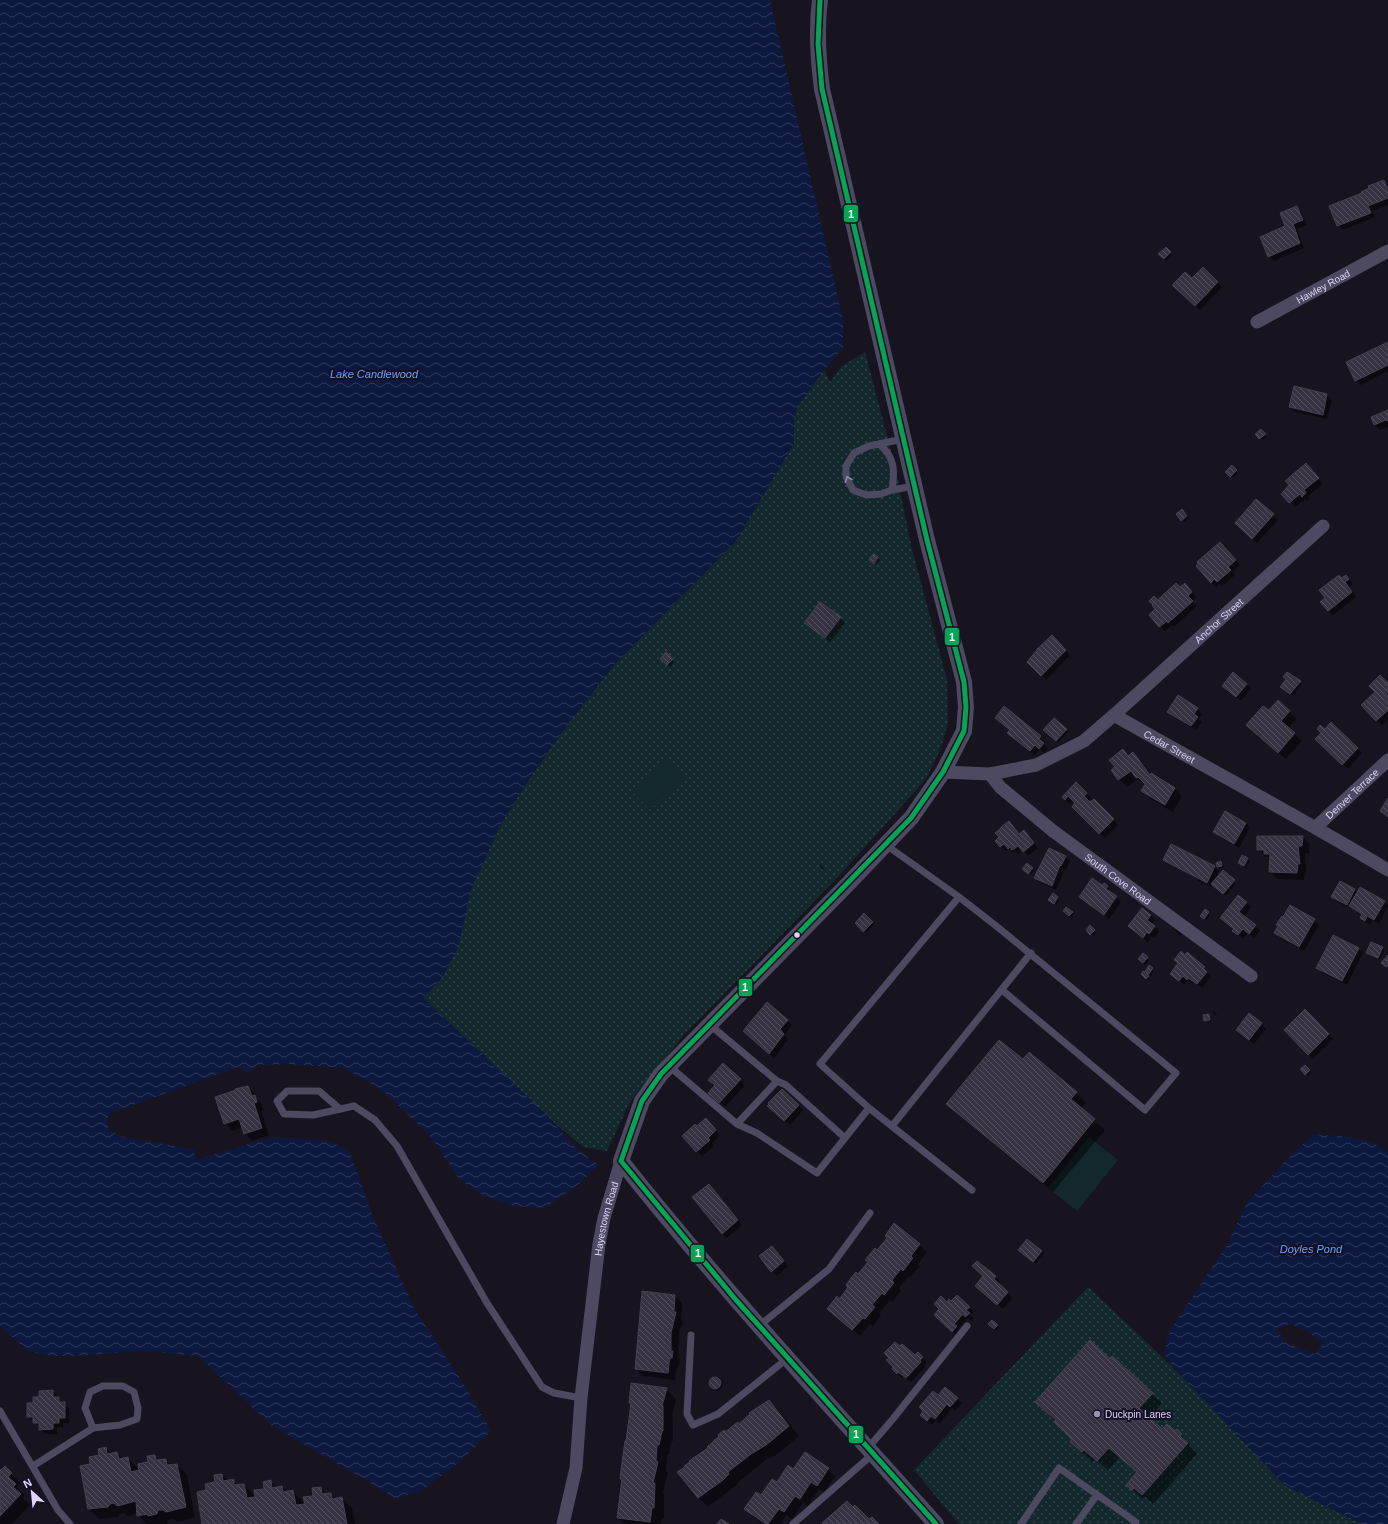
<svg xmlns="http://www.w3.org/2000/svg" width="1388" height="1524" viewBox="0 0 1388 1524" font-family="Arial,sans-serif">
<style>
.grass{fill:url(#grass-dots)}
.pitch{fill:#13282c}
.water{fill:url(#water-waves);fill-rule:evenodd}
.shadow{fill:#0007}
.building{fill:url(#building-back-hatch);stroke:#453f52}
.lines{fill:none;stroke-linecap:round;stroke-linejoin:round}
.service{stroke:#4d4960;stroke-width:7}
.minor{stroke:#4d4960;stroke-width:13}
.tertiary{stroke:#4d4960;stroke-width:16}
.bus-1-casing{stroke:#150f24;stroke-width:8}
.bus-1{stroke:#00a651;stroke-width:5}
.oneway{stroke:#968eae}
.bus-dot{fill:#ded4fd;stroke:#150f24;stroke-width:1.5}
.poi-dot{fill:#9891af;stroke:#150f24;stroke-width:1.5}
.labels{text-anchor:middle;stroke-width:4;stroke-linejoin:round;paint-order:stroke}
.street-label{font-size:10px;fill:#ded4fd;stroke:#150f24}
.poi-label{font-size:10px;fill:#ded4fd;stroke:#150f24;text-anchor:start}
.water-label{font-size:11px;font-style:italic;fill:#65a3fa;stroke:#150f24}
.line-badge{stroke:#150f24;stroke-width:1.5}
.badge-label{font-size:11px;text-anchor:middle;font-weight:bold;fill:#fff}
</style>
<defs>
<pattern id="grass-dots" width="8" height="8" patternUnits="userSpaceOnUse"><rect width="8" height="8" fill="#13282c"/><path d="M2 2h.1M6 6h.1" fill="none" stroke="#35464c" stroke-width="1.8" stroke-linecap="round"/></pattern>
<pattern id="water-waves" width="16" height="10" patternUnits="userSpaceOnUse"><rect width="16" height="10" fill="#0d183e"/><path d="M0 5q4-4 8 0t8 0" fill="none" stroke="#30395b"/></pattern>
<pattern id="building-back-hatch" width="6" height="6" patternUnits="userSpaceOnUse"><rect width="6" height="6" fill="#373241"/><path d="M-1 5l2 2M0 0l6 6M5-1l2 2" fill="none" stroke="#544f5d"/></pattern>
</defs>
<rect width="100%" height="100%" fill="#17141f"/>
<path class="grass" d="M865 352 894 462 912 549 947 680 948 723 940 750 926 779 837 878 684 1035 630 1102 607 1151 583 1147 558 1126 423 998 441 979 455 954 462 931 470 889 502 822 536 769 571 720 615 664 667 611 736 541 794 443V419L797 407 824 370 830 382 842 366Z
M1088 1287 1174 1368 1284 1485 1362 1524H959L914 1470Z"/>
<path class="pitch" d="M667 758 685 777 650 810 631 791Z
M1089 1137 1118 1160 1077 1211 1048 1188Z"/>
<path class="water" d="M0 0H770L843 320V348L824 370 797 407 794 419V443L736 541 667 611 615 664 571 720 536 768 502 822 471 889 462 931 455 954 441 979 423 998 546 1114 574 1146 598 1165 578 1185 545 1208 515 1206 485 1197 459 1179 429 1135 404 1111 382 1090 344 1068 290 1064 257 1065 251 1071 245 1072 241 1066 109 1114C103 1128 111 1132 123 1137L193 1149 196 1160 272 1137 322 1140 338 1145 350 1152 371 1212 414 1308 465 1386 491 1431 461 1461 421 1491 394 1499 383 1490 272 1426 198 1356 145 1351 74 1356H52L27 1351 0 1326Z
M1314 1134C1338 1137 1370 1135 1388 1153V1524H1362L1284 1485 1174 1368 1164 1354 1170 1330 1227 1245 1247 1203 1287 1159ZM1290 1324 1308 1332 1323 1343 1315 1354 1284 1342 1277 1328Z"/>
<path class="shadow" d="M1384 181 1388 185V205L1372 211 1375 217 1343 230 1338 225 1363 194Z
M1296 207 1301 212 1307 225 1297 229 1304 248 1274 261 1269 256Z
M1166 248 1172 255 1166 261 1160 254Z
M1203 268 1222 287 1200 310 1174 285 1192 280Z
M1388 343V371L1361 385 1356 380Z
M1295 387 1327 395 1332 400 1327 419 1295 412 1290 407Z
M1388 411V427L1380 430 1375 425 1372 418Z
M1261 430 1267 437 1262 441 1257 434Z
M1232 467 1238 473 1233 478 1227 472Z
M1310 469 1323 484 1308 496 1310 498 1307 501 1305 499 1295 507 1282 494Z
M1257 500 1278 520 1257 543 1241 528Z
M1182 510 1189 518 1184 522 1177 515Z
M1225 548 1240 565 1232 572 1235 575 1222 586 1220 584 1216 587 1211 582Z
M878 558 880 560 876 565 872 562Z
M1346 576 1353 584 1349 587 1356 597 1333 615 1328 611 1341 579Z
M1180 588 1189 589 1196 597 1192 601 1197 606 1174 627 1172 625 1165 631 1150 615 1157 609 1151 601 1154 597 1158 601Z
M840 618 845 623 830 642 810 627Z
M1052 636 1070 655 1046 680 1029 662Z
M666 654 674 662 670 667 662 658Z
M1300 682 1302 684 1293 696 1284 689Z
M1247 684 1251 689 1241 701 1228 691Z
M1388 685V719L1382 725 1363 705Z
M1004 708 1046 742 1044 744 1048 748 1044 753 1040 749 1035 755 1009 733 1011 730Z
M1197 709 1202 714 1199 719 1202 722 1196 730 1173 716 1168 711Z
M1289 711 1297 719 1288 728 1302 741 1286 759 1255 732 1269 712Z
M1054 719 1068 732 1058 743 1044 730Z
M1325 730 1357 748 1362 753 1348 769 1316 739Z
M1133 754 1151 774 1175 789 1182 796 1173 812 1149 798 1142 790 1145 786 1138 779 1127 787 1112 770Z
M1076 783 1091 798 1088 801 1090 804 1094 800 1118 825 1105 838 1073 807 1076 803 1073 800 1070 804 1063 797Z
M1246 823 1250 828 1239 848 1219 837 1214 832Z
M1014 827 1020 835 1029 836 1038 848 1028 856 1023 850 1018 854 1015 851 1013 853 1009 848 1005 851 1001 846 1000 838Z
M1303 837 1310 845 1309 853H1305L1306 871H1305L1304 880 1278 879 1270 872 1271 859 1269 857H1266L1258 850Z
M1065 856 1070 861 1066 870 1065 869 1056 890 1040 882 1035 877Z
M1243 856 1250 861 1246 868 1239 863Z
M1165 860 1215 867 1219 871 1216 878 1234 881 1236 883 1226 896 1213 885 1211 887 1198 881 1195 877 1169 864Z
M1221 862 1224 868 1220 869 1218 867Z
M820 864 825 869 823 870 819 865Z
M1027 865 1034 871 1030 875 1023 869Z
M1340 882 1355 890 1358 893 1384 902 1388 906 1379 924 1372 920 1370 925 1366 922 1361 917 1362 915 1352 908V909L1337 902 1332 897Z
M1104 884 1112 892 1111 893 1121 902 1109 919 1080 897 1102 886Z
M1057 898 1059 900 1056 905 1049 900Z
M1246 903 1251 907 1244 917 1260 930 1254 938 1248 933 1243 939 1233 931 1235 929 1226 922Z
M1205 910 1210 915 1207 920 1203 918Z
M1072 912 1074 914 1072 918 1066 913Z
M864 915 874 925 866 933 856 923Z
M1150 915 1155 920 1152 924 1159 932 1154 938 1152 936 1148 942 1134 931Z
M1284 918 1314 920 1319 925 1304 951 1280 938 1275 933Z
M1090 926 1096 933 1093 936 1087 930Z
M1176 929 1182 934 1180 936 1175 930Z
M1382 947 1384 950 1380 959 1367 953Z
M1358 948 1363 953 1347 985 1322 973 1318 968Z
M1143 955 1149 960 1145 965 1139 959Z
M1185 956 1204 968 1211 977 1202 988 1194 982 1192 984 1188 980 1184 985 1176 978Z
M1152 969 1154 971 1151 976 1147 975 1150 978 1149 980 1145 976Z
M1213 1010 1217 1015 1216 1016 1212 1011Z
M1305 1011 1333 1039 1313 1059 1285 1030Z
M1208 1015 1210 1017 1211 1022H1207L1205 1020Z
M1250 1015 1266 1029 1254 1044 1242 1034Z
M787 1021 792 1025 784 1035 788 1040 774 1058 749 1036Z
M1023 1061 1076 1093 1086 1103 1081 1109 1105 1130 1053 1192 958 1114 948 1104Z
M723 1064 745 1085 725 1107 714 1097 716 1086 709 1080Z
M1305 1066 1311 1073 1308 1076 1301 1069Z
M248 1087 255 1094 257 1099 262 1104 264 1110 261 1111 269 1135 252 1141 245 1133 243 1127 232 1131 225 1123Z
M798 1105 803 1110 790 1125 773 1110Z
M711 1124 720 1136 712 1143 714 1146 702 1156 684 1136Z
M713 1190 742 1225 727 1238 722 1233Z
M895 1224 927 1252 918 1264 920 1266 911 1277 909 1276 899 1288 901 1291 892 1302 890 1300 879 1313 881 1315 873 1326 870 1324 860 1336 836 1316 840 1300 888 1238Z
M1028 1240 1044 1253 1036 1264 1021 1252Z
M776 1252 788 1266 777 1276 760 1257Z
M995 1277 1000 1281 998 1284 1012 1298 1003 1309 981 1291Z
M675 1296 682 1303 681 1319 683 1321 682 1327H681L679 1332 678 1358 680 1359 679 1365H678L676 1371 675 1380 643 1376 636 1369Z
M957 1296 974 1312 970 1315 974 1318 971 1321 968 1318 958 1329 961 1332 957 1336 940 1320 947 1303 951 1302Z
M992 1321 999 1328 997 1331 990 1324Z
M918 1354 927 1362 924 1366 925 1367 911 1382 904 1376 902 1378 893 1369Z
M1110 1360 1152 1394 1162 1403 1149 1418 1162 1431 1175 1433 1177 1431 1191 1445 1190 1446 1197 1454 1153 1504 1145 1497 1142 1499 1128 1485 1138 1472 1135 1470 1120 1457 1108 1470 1095 1459 1093 1462 1071 1442 1073 1440 1046 1411Z
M709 1384a7 7 0 1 1 14 0a7 7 0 1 1-14 0Z
M666 1389 676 1399 672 1416 673 1417V1441H671L669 1455H667L666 1471 668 1472 663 1492 664 1494V1518H662L661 1524H625L618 1518 623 1480 621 1479 632 1404 630 1403Z
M53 1391 57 1396 58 1398 69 1408V1423H63V1427H57V1434H45L40 1429V1427L28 1417 34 1404 40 1398Z
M939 1397 957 1399 962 1403 955 1411 952 1408 940 1423 936 1420 932 1425 926 1420Z
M769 1401 779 1411 799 1436 776 1455 769 1459 768 1458 737 1483 738 1484 708 1507 698 1497 709 1449 725 1433 739 1425Z
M962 1446 967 1452H966L962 1447Z
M106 1448 112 1454 117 1453 123 1459 128 1458 140 1471 155 1456 160 1461 166 1460 172 1466 177 1465 187 1475 195 1517 177 1522 174 1519 168 1520 167 1524H146L138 1515V1512L135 1513V1514L128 1516 125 1513 120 1514 118 1517 99 1519 89 1509 91 1465 100 1456Z
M5 1468 21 1483 17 1487 25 1495 23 1498 30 1505 12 1524H0V1470L1 1472Z
M828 1469 835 1476 824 1492 819 1489 808 1506 803 1502 792 1519 786 1515 781 1524H764L752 1516 745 1509 793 1470Z
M222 1475 228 1481 233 1480 238 1486 244 1485 254 1495 255 1498 265 1490 270 1481 277 1488 282 1487 288 1492H293L303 1502V1505H306L314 1496 320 1488 326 1494H331L336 1499 342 1498 352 1508 355 1524H203L207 1491Z"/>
<path class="building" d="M1384 180 1388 190V198L1368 206 1371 213 1337 226 1329 206 1362 193 1361 192 1369 188 1368 186Z
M1297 206 1303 220 1293 224 1300 243 1268 257 1260 237 1285 226 1280 213Z
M1166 247 1171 252 1164 259 1158 254Z
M1203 267 1218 282 1195 306 1172 285 1185 272 1192 278Z
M1388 342V365L1355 381 1346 362Z
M1294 386 1327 394 1323 415 1289 407Z
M1388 410V421L1386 420 1374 425 1371 417Z
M1261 429 1266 434 1259 439 1255 434Z
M1306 463 1319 478 1304 490 1306 493 1302 497 1300 494 1289 503 1281 494 1289 485 1285 481Z
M1232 465 1237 470 1230 477 1225 472Z
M1256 499 1274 514 1252 539 1235 523Z
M1182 509 1187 516 1181 521 1176 514Z
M1220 542 1236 560 1228 567 1231 570 1217 582 1214 579 1211 583 1196 566 1198 564 1197 562Z
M873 554 878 557 874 564 869 560Z
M1339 575 1341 578 1346 575 1349 579 1345 582 1352 592 1328 611 1320 602 1325 598 1319 590Z
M1176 583 1180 587 1185 583 1192 592 1188 596 1193 601 1168 623 1167 621 1159 627 1149 615 1155 609 1152 605Z
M1154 596 1157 599 1152 604 1149 601Z
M820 602 841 617 825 638 804 623Z
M1052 635 1066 650 1041 676 1027 662 1037 650V649Z
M666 652 673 659 667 665 660 659Z
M1233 672 1247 684 1236 697 1222 686Z
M1287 672 1301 681 1290 694 1280 687 1286 679 1283 677Z
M1380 675 1388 683V692L1386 694 1388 696V710L1376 721 1361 705 1375 692 1369 686Z
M1178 695 1198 708 1194 714 1198 717 1191 726 1167 712Z
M1278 700 1290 711 1281 721 1295 733 1278 753 1246 725 1263 706 1269 710Z
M1004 706 1041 736 1039 739 1044 743 1039 749 1035 745 1030 751 1007 733 1010 730 995 718Z
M1054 718 1067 729 1056 741 1043 730Z
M1331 722 1358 748 1342 765 1315 739 1321 733 1317 729 1320 725 1325 729Z
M1123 749 1128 756 1133 752 1150 775 1151 773 1175 788 1165 805 1141 791 1145 784 1138 777 1136 778 1131 771 1118 780 1111 770 1115 767 1109 760Z
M1076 782 1087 793 1084 796 1090 802 1094 799 1114 819 1099 834 1072 807 1075 803 1068 796 1065 800 1062 797Z
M1388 798V817L1380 811Z
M1225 811 1246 823 1234 844 1213 832Z
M1009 821 1019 834 1024 830 1034 843 1023 852 1018 846 1012 850 1010 847 1008 849 1004 844 1000 847 995 841 999 837 995 833 1001 828V827Z
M1257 836H1303L1302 846H1298L1300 864H1298L1297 873 1269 872 1270 854H1264V850H1257Z
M1171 844 1215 866 1207 883 1163 860Z
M1049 848 1066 856 1061 866 1060 865 1052 886 1034 878Z
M1242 855 1248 858 1244 866 1238 863Z
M1221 861 1222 866 1217 867 1216 863Z
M1027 863 1033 868 1028 874 1022 869Z
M1223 870 1235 880 1223 894 1211 884Z
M1092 878 1102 885 1104 883 1108 886 1106 889 1117 896 1104 915 1079 897Z
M1340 881 1355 889 1347 905 1331 897Z
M1360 887 1385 901 1374 920 1367 916 1365 921 1360 918 1362 914 1349 906Z
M1053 893 1058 897 1054 904 1048 900Z
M1238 895 1247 902 1239 912 1256 925 1249 934 1243 929 1238 935 1232 931 1234 929 1220 918Z
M1290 905 1315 919 1299 947 1274 933 1278 926 1276 925 1282 916 1283 917Z
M1066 907 1073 912 1069 916 1063 911Z
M1142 908 1151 915 1147 920 1155 926 1149 934 1147 932 1143 938 1128 926Z
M1205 909 1209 912 1204 919 1200 916Z
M864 913 873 922 863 932 855 923Z
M1090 925 1095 930 1090 935 1086 930Z
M1333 935 1359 948 1342 981 1316 968Z
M1371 942 1383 947 1378 958 1366 953Z
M1181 951 1185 955 1187 952 1205 967 1203 968 1207 972 1197 984 1188 978 1187 980 1183 976 1179 981 1170 974 1178 963 1174 960Z
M1143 953 1148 957 1143 963 1138 959Z
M1388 955V965L1386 967 1381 963Z
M1149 965 1153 968 1149 974H1147L1149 976 1146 979 1141 974 1143 971 1145 972Z
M767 1002 788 1020 780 1029 784 1034 769 1054 743 1031Z
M1305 1009 1329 1034 1308 1055 1284 1030Z
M1249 1013 1262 1023 1249 1040 1236 1030Z
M1209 1014 1210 1020 1204 1021 1203 1015Z
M999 1040 1023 1059 1029 1052 1077 1092 1071 1099 1095 1119 1043 1183 946 1104Z
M723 1063 741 1079 719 1103 708 1093 715 1085 708 1080Z
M1305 1065 1310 1070 1305 1075 1300 1069Z
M248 1086 252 1096 255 1095 257 1102 254 1103 262 1128 244 1134 239 1119 224 1124 215 1097 236 1090 235 1089Z
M782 1089 799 1105 784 1121 767 1106 769 1104 768 1103Z
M706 1118 716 1130 708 1138 710 1140 696 1152 682 1136 695 1124 697 1126Z
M709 1184 738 1220 722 1234 692 1197Z
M894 1223 920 1244 911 1256 913 1258 903 1271 901 1269 892 1280 894 1283 884 1295 882 1293 872 1305 875 1307 865 1319 863 1318 852 1330 827 1309 837 1296 839 1299 844 1293 848 1287 846 1285 851 1278 856 1272 858 1274 868 1262 865 1260 875 1248 877 1250 887 1238 885 1236Z
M1027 1239 1042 1251 1033 1262 1018 1250Z
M772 1246 784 1261 771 1272 759 1256Z
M977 1261 996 1276 994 1279 1008 1292 997 1305 975 1286 983 1276 972 1266Z
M642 1291 675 1295 674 1312H676L671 1333V1351H673L672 1358H670L669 1363 668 1373 635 1369Z
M957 1295 970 1307 966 1310 970 1313 965 1317 963 1314 954 1324 957 1326 952 1332 934 1315 939 1309 934 1304 941 1296 947 1302 949 1299 951 1301Z
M992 1320 998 1325 994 1329 988 1324Z
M1090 1340 1110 1359 1112 1356 1153 1393 1139 1408 1162 1429 1167 1424 1175 1431 1177 1429 1182 1434 1180 1436 1188 1443 1142 1495 1134 1488 1132 1490 1126 1485 1137 1472 1124 1461 1109 1448 1097 1461 1084 1450 1082 1452 1070 1442 1072 1439 1054 1422 1056 1420 1035 1402Z
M895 1342 900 1346 902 1344 915 1355 918 1352 923 1357 920 1360 921 1362 906 1378 898 1372 897 1374 892 1369 893 1367 886 1360 889 1358 884 1353Z
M709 1383a6 6 0 1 1 12 0a6 6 0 1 1-12 0Z
M631 1383 667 1388 662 1406H663V1431H662L659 1445H657L656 1461 658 1462 653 1483H655L654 1508H652L650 1522 617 1518 622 1479H620L621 1470 625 1441H626L631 1403H629Z
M945 1387 958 1398 950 1407 947 1404 935 1419 931 1416 927 1421 920 1415 923 1411 919 1407 933 1391 938 1395Z
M53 1390V1397H59V1402H65V1418H59V1423H53V1429L39 1430V1423H33V1417H27V1403H33V1397H39V1391Z
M769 1400 789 1426 766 1445 751 1454 728 1472 729 1474 723 1480 698 1498 677 1472 685 1467 684 1466 690 1462 689 1461 708 1448 707 1447 714 1441V1440L719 1437 718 1435 724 1430 725 1432 738 1422 739 1424 750 1414 749 1413Z
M106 1447 107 1454 117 1452 119 1459 128 1457 131 1472 139 1470 138 1464 148 1462 147 1456 155 1455 156 1460 166 1459 167 1465 177 1464 186 1507 166 1512 163 1510H158L157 1514 148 1516 147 1514 137 1516 136 1501 117 1506 114 1503 110 1504 108 1507 88 1509 80 1466 90 1464 89 1457 99 1455 98 1449Z
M805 1452 829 1468 817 1486 811 1482 800 1499 795 1496 784 1512 779 1509 768 1524H766L744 1509 756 1492 761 1495 772 1479 777 1482 788 1465 793 1469Z
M5 1466 12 1473 8 1477 16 1484 13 1487 21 1494 0 1516V1469L1 1470Z
M222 1474 223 1481 234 1479V1485L244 1484 247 1498 255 1497 254 1490 264 1489 263 1482 271 1480 272 1488 282 1486 283 1492 293 1490 296 1505 305 1504 303 1497 313 1496 312 1488 321 1487 322 1494 331 1493 332 1499 342 1497 347 1524H202L197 1492 206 1490 205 1484 215 1482 214 1475Z
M847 1501 853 1507 855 1505 869 1519 872 1517 879 1524H823L822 1523Z
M721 1519 729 1524H717Z"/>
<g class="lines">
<path class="service" d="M903 439 869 446 854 453 846 466V477L853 490 866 495 881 494 892 490 914 486
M879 444C895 457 895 471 892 490
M886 845 959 897 995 925 1176 1073 1145 1110 1002 990
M959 897 820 1064 869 1108 972 1190
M669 1066 737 1124 777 1081 710 1025
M777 1081 786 1085 845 1138
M340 1109 319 1091H287L277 1101 284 1114 313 1115 354 1106 375 1120 397 1146 487 1303 542 1387 554 1393 581 1398
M737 1124 757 1133 817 1173 869 1108
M892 1126 1031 953
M759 1326 829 1269 870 1213
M691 1335 687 1414 693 1425 718 1414 788 1358
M0 1411 58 1510 70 1524
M868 1448 892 1420 967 1326
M33 1466 93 1428 120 1425 137 1419 138 1408 134 1392 123 1386H103L90 1392 85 1408 93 1428
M793 1524 873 1454
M1021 1524 1059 1468 1136 1522 1135 1524
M1076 1524 1097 1495"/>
<g class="minor">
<path id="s1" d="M1257 322 1388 251"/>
<path id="s2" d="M1114 715 1323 526"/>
<path id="s3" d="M943 772 990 774 1036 765 1084 741 1114 715C1205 767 1298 816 1388 870"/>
<path id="s4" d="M990 774 1000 787 1053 831 1251 976"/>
<path id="s5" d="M1316 827 1388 760"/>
<path id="s6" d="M563 1524 576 1468 581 1398 599 1244 604 1218 621 1161"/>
</g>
<path class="tertiary" d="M820 0C816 30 818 59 822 89L927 540 964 682 966 707 964 731 943 772 911 818 845 887 661 1074 642 1101 621 1161C721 1287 829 1405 936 1524"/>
<defs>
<path id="bus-1" d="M621 1161 642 1101 661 1074 911 818 943 772 964 731 966 707 964 682 927 540 822 89 818 44 820 0
M621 1161 736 1300 936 1524"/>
</defs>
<use href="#bus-1" class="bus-1-casing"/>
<use href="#bus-1" class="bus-1"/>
</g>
<defs><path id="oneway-chevron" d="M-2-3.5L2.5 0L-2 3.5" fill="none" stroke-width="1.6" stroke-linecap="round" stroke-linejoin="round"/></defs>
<use class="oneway" href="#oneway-chevron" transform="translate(848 479) rotate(-111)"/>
<circle class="bus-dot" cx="797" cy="935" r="3.5"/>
<circle class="poi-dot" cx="1097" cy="1414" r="4"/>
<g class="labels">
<g class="street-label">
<text dy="4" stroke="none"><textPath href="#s1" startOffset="75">Hawley Road</textPath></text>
<text dy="4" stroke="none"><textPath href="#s2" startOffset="141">Anchor Street</textPath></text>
<text dy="4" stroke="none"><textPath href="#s3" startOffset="251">Cedar Street</textPath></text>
<text dy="4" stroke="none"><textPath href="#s5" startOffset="49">Denver Terrace</textPath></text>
<text dy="4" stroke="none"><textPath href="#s4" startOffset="166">South Cove Road</textPath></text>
<text dy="4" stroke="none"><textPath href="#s6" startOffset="309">Hayestown Road</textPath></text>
</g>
<g class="poi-label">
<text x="1105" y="1418">Duckpin Lanes</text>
</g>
<g class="water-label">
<text x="374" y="378">Lake Candlewood</text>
<text x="1311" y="1253">Doyles Pond</text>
</g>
</g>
<g class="line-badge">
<rect x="843" y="204" width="16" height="19" rx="4" fill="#00a651"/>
<rect x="944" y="627" width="16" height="19" rx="4" fill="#00a651"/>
<rect x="738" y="978" width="15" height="19" rx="4" fill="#00a651"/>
<rect x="690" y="1244" width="15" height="19" rx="4" fill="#00a651"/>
<rect x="848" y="1425" width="16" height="19" rx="4" fill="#00a651"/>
</g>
<g class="badge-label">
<text x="851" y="218">1</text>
<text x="952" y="641">1</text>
<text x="745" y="991">1</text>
<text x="698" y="1257">1</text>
<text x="856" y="1438">1</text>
</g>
<g transform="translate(32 1492) rotate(333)" stroke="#150f24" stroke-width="3" paint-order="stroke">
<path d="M0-3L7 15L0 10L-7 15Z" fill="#ded4fd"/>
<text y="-6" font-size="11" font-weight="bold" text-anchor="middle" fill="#ded4fd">N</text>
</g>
</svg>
